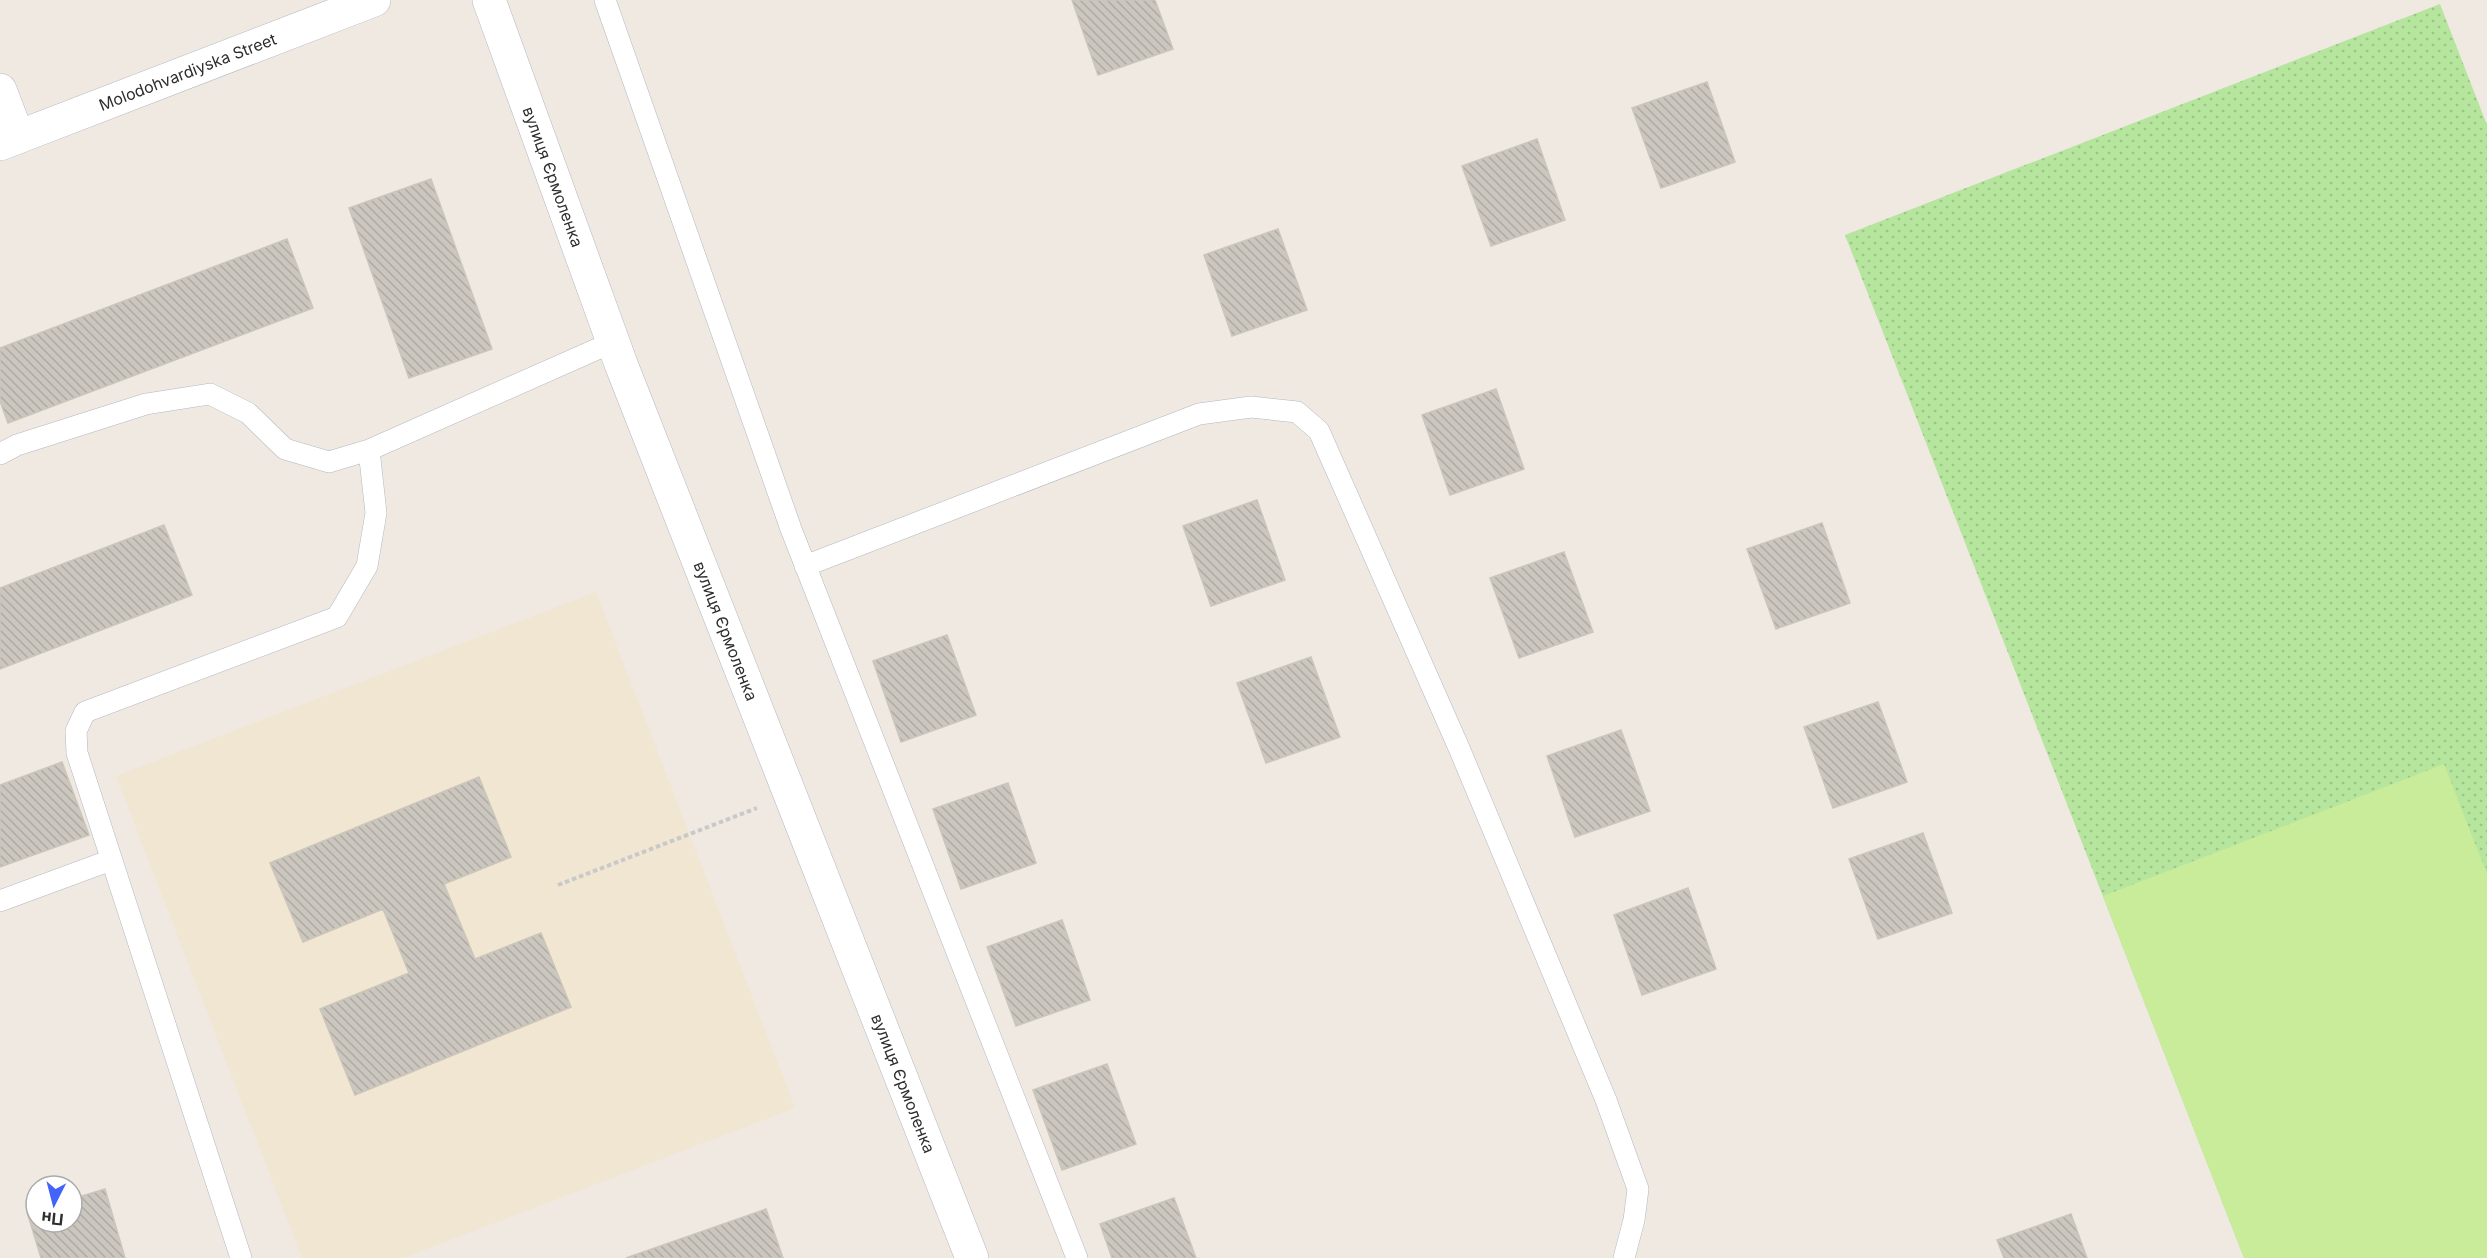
<svg xmlns="http://www.w3.org/2000/svg" width="2487" height="1258" viewBox="0 0 2487 1258" font-family="Inter,sans-serif">
<style>
.education{fill:#f0e6d1}
.grass{fill:url(#grass-dots)}
.pitch{fill:#c9ec9a}
.building{fill:url(#building-back-hatch);stroke:#cbc5ba;stroke-width:1.5}
.lines{fill:none;stroke-linecap:round;stroke-linejoin:round}
.service-casing{stroke:#b4b7c1;stroke-width:22}
.minor-casing{stroke:#b4b7c1;stroke-width:34}
.tertiary-casing{stroke:#b4b7c1;stroke-width:34}
.path{stroke:#c9c9c9;stroke-width:4;stroke-dasharray:4.5 3;stroke-linecap:butt}
.service{stroke:#fff;stroke-width:21}
.minor{stroke:#fff;stroke-width:33}
.tertiary{stroke:#fff;stroke-width:33}
.labels{text-anchor:middle;stroke-width:4.5;stroke-linejoin:round;paint-order:stroke}
.street-label{font-size:16px;fill:#2e2e2e;stroke:#fff}
</style>
<defs>
<pattern id="grass-dots" width="8" height="8" patternUnits="userSpaceOnUse" patternTransform="scale(1.5)"><rect width="8" height="8" fill="#b6e59e"/><path d="M2 2h.1M6 6h.1" fill="none" stroke="#9dc588" stroke-width="1.8" stroke-linecap="round"/></pattern>
<pattern id="building-back-hatch" width="6" height="6" patternUnits="userSpaceOnUse" patternTransform="scale(1.5)"><rect width="6" height="6" fill="#cbc7bf"/><path d="M-1 5l2 2M0 0l6 6M5-1l2 2" fill="none" stroke="#afaba4"/></pattern>
</defs>
<rect width="100%" height="100%" fill="#efe9e1"/>
<path class="education" d="M596 592 795 1108 403 1258H302L116 776Z"/>
<path class="grass" d="M2440 4 2487 125V1258H2244L1845 235Z"/>
<path class="pitch" d="M2444 764 2487 874V1258H2244L2103 896Z"/>
<path class="building" d="M1072 0H1155L1173 49 1098 75Z
M1707 82 1735 162 1661 188 1632 108Z
M1537 139 1565 220 1491 246 1462 166Z
M431 179 492 349 409 378 349 208Z
M1278 229 1307 310 1232 336 1204 255Z
M287 239 313 308 8 423 0 401V348Z
M1496 389 1524 469 1450 495 1422 415Z
M1257 500 1285 580 1211 606 1183 526Z
M1822 523 1850 603 1776 629 1747 549Z
M164 525 192 595 0 669V588Z
M1564 552 1593 632 1519 658 1490 578Z
M947 635 976 715 901 742 873 661Z
M1311 657 1340 737 1266 763 1237 683Z
M1878 702 1907 782 1833 808 1804 727Z
M1621 730 1650 811 1575 837 1547 756Z
M62 762 89 835 0 867V785Z
M479 777 511 857 444 884 475 959 541 933 571 1007 355 1095 320 1009 409 973 383 909 303 942 270 863Z
M1008 783 1036 863 961 889 933 809Z
M1923 833 1952 913 1878 939 1849 859Z
M1688 888 1716 969 1642 995 1614 915Z
M1062 920 1090 1000 1016 1026 987 947Z
M1107 1064 1136 1144 1062 1170 1033 1090Z
M105 1189 125 1258H41L27 1212 36 1209V1222H72V1199Z
M1174 1198 1196 1258H1112L1100 1224Z
M766 1209 783 1258H626Z
M2071 1214 2087 1258H2004L1997 1240Z"/>
<g class="lines">
<defs>
<path id="service" d="M605 0 791 529 1077 1258
M0 454 17 445 146 404 210 394 248 413 285 449 329 462 369 450
M805 566 1199 414 1251 407 1297 412 1319 431 1459 748 1606 1100 1638 1189 1634 1220 1624 1258
M0 901 111 860
M241 1258 77 753 76 731 85 712 337 617 367 566 376 513 369 450 613 342"/>
<path id="minor" d="M0 90 18 137"/>
<g id="tertiary">
<path id="s1" d="M489 0 621 364 972 1258"/>
<path id="s2" d="M0 144 374 0"/>
</g>
</defs>
<use href="#service" class="service-casing"/>
<use href="#minor" class="minor-casing"/>
<use href="#tertiary" class="tertiary-casing"/>
<path class="path" d="M558 885 757 808"/>
<use href="#service" class="service"/>
<use href="#minor" class="minor"/>
<use href="#tertiary" class="tertiary"/>
</g>
<g class="labels">
<g class="street-label">
<text dy="6" stroke="none"><textPath href="#s2" startOffset="201">Molodohvardiyska Street</textPath></text>
<text dy="6" stroke="none"><textPath href="#s1" startOffset="188">вулиця Єрмоленка</textPath></text>
<text dy="6" stroke="none"><textPath href="#s1" startOffset="674">вулиця Єрмоленка</textPath></text>
<text dy="6" stroke="none"><textPath href="#s1" startOffset="1160">вулиця Єрмоленка</textPath></text>
</g>
</g>
<g transform="translate(54 1204) rotate(186)"><circle r="28" fill="#ffffff" stroke="#ababab" stroke-width="1.5"/>
<path d="M0-4.5L10 22L0 15L-10 22Z" fill="#4264fb"/>
<text y="-9" font-size="16" font-weight="bold" text-anchor="middle" fill="#2e2e2e">Пн</text>
</g>
</svg>
